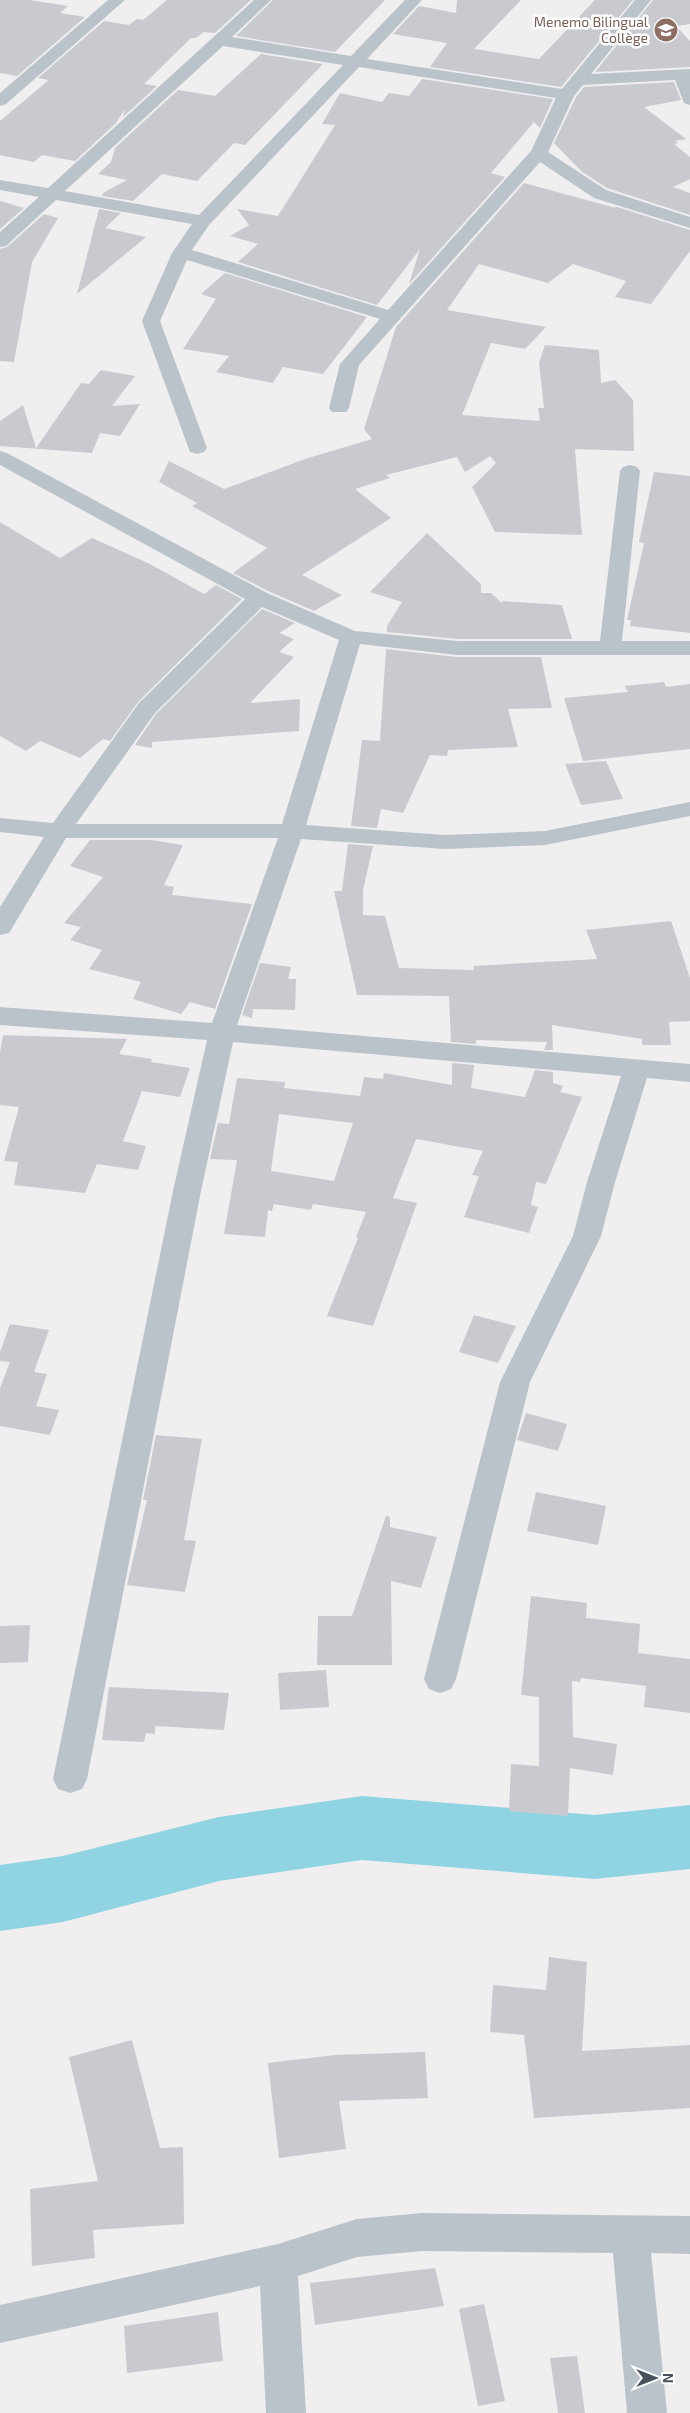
<svg xmlns="http://www.w3.org/2000/svg" width="690" height="2413" viewBox="0 0 690 2413" font-family="'Exo 2',sans-serif">
<style>
.lines{fill:none;stroke-linecap:round;stroke-linejoin:round}
.river{fill:#90d4e4;fill-rule:evenodd}
.building{fill:#c9cad0;fill-rule:evenodd}
.minor{fill:#bbc3ca;fill-rule:evenodd}
.labels{text-anchor:middle;stroke-width:5;stroke-linejoin:round;paint-order:stroke}
.far-education-label{font-size:14px;fill:#785e54;stroke:#fff;text-anchor:end}
</style>
<rect width="100%" height="100%" fill="#f0eeee"/>
<g class="lines">
<path class="river" d="M362 1796 595 1815 690 1805V1869L595 1879 362 1860 219 1881 63 1922 0 1931V1865L63 1856 219 1817Z"/>
</g>
<path class="building" d="M0 0H30L68 6 60 13 85 17 17 76 0 73Z
M167 0H251L215 33 204 32 196 38H191L144 84 157 86 123 117 125 109 116 123 75 161 42 155 34 162 0 155V121L49 80 38 78 104 21 129 25 137 19 143 20Z
M273 0H385L335 52 236 36Z
M457 0H521L474 49 539 59 595 0H633L561 87 430 67 447 43 393 34 419 6 456 13Z
M653 0H690V24L676 26 690 41V67L595 72Z
M261 54 323 64 245 145 234 143 197 181 162 174 133 201 102 196 103 193 127 180 98 174 111 162 115 148 178 90 215 96Z
M422 79 553 99 540 128 534 122 491 173 505 177 409 284 420 249 377 305 238 262 258 244 230 236 249 225 237 209 278 216 335 125 322 124 340 93 382 102 389 93 409 96Z
M674 82 681 100 644 107 686 139 675 141 678 143 674 144 690 157V179L673 187 690 193V215L607 188 581 171 554 143 576 97 584 87Z
M524 183 616 208 614 206 690 230V251L651 304 615 297 626 281 573 264 548 283 479 264 447 310 546 327 525 349 491 343 462 415 540 421 538 408H544L539 363 545 345 599 350 601 383 615 380 633 400 634 451 575 449 582 535 495 532 472 487 496 463 490 456 465 472 457 457 386 475 390 478 355 489 391 518 302 575 342 595 314 611 268 591 233 573 267 548 192 506 197 503 159 482 169 461 224 489 305 459 372 439 364 429 396 327Z
M0 201 24 208 0 229Z
M99 209 121 213 105 228 146 237 77 294Z
M44 214 58 218 32 262 14 362 0 361V249L7 247Z
M225 273 367 317 323 374 283 367 273 383 216 372 229 356 183 349 216 299 201 294Z
M101 370 135 376 112 406 140 404 120 436 100 433 92 453 0 446V421L23 405 36 448 81 383 89 384Z
M654 472 690 476V633L630 626 631 620H627L644 543 639 542Z
M0 522 60 558 92 538 150 564 204 594 216 585 242 599 138 702 110 741 103 739 80 758 40 741 26 751 0 736Z
M427 533 481 584V593H491L503 604 502 601 562 605 572 639H457L387 632V626L402 602 370 592Z
M262 609 295 623 279 633 294 639 279 652 294 657 250 703 300 699 299 731 152 742V748L135 745 156 714Z
M386 649 457 657H541L552 708 508 709 518 747 448 750 447 756 430 755 403 813 381 809 377 828 351 826 362 740 380 741Z
M664 682 666 687 690 684V749L583 761 564 698 628 692 625 686Z
M606 761 623 799 581 805 565 764Z
M90 840H151L183 845 164 885 174 887 172 895 252 904 215 1009 190 1002 181 1014 133 999 141 982 89 969 102 950 70 940 81 927 64 923 103 877 70 866Z
M348 844 373 846 363 890V915L385 916 399 968 474 970V966L597 959 586 930 671 921 690 978V1021L669 1022 671 1045H642V1039L552 1025 553 1050H544L547 1042 476 1040V1044L451 1042 449 996 357 995 334 891H342Z
M260 963 291 967 288 979H296L295 1010 253 1009 252 1018 242 1015Z
M3 1035 127 1039 119 1054 152 1059 151 1062 190 1068 180 1097 142 1091 123 1141 146 1146 138 1170 97 1164 85 1193 14 1185 18 1162 4 1161 19 1107 0 1105V1053Z
M452 1063 474 1065 471 1088 525 1097 535 1070 553 1072V1083L563 1086 560 1092 582 1097 546 1184 536 1182 531 1205 538 1207 529 1233 464 1217 479 1176 472 1175 483 1151 416 1139 393 1198 417 1203 373 1326 327 1316 358 1238 356 1237 366 1212 313 1204 311 1210 274 1204 272 1211 268 1210 265 1237 224 1234 237 1160 210 1159 218 1123 229 1124 237 1078 285 1082 284 1088 360 1096 364 1077 383 1079 384 1073 452 1085ZM279 1114 353 1123 334 1181 271 1171Z
M474 1315 516 1326 498 1363 459 1352Z
M10 1324 49 1330 34 1372 47 1374 36 1406 59 1410 50 1435 0 1426V1388L10 1362 0 1361V1352Z
M526 1413 567 1424 558 1451 517 1440Z
M156 1435 202 1439 184 1540 196 1541 185 1592 127 1585 147 1500H143Z
M536 1492 606 1506 598 1545 527 1531Z
M386 1516 390 1517V1527L437 1537 421 1588 391 1581 392 1665H317L318 1616H352Z
M531 1596 587 1603 586 1618 640 1624 638 1653 690 1659V1713L644 1707 646 1686 581 1678 580 1682 572 1681 573 1737 617 1744 613 1775 570 1768 568 1816 509 1811 511 1764 539 1766V1697L521 1695Z
M30 1625 28 1662 0 1663V1626Z
M326 1670 329 1707 280 1710 278 1673Z
M109 1687 229 1693 224 1730 155 1726V1734L146 1733 144 1742 102 1740Z
M549 1957 587 1962 582 2051 690 2045V2108L534 2118 524 2035 490 2032 493 1985 546 1990Z
M132 2040 160 2148 183 2147 184 2224 93 2230 95 2258 32 2266 30 2189 98 2181 69 2057Z
M425 2052 428 2098 339 2101 346 2149 279 2158 268 2063 335 2055Z
M435 2268 444 2306 315 2325 310 2283Z
M484 2304 505 2401 478 2406 459 2309Z
M218 2312 223 2361 127 2373 124 2326Z
M577 2356 585 2413H558L550 2358Z"/>
<g class="lines">
<path class="minor" d="M108 0H125L6 104 0 106V93Z
M254 0H271L232 37 351 56 405 0H422L367 59 562 89 635 0H651L591 74 690 69V105L684 103 675 80 583 85 574 96 548 152 606 190 690 217V228L594 198 540 162 359 365 349 408 346 412H332L329 408 340 364 380 319 187 260 160 321 207 448 204 452 197 454 190 452 142 321 172 253 192 224 56 200 6 246 0 247V232L39 197 0 190V180L48 188ZM223 46 343 65 199 215 65 191ZM359 67 556 98 531 151 388 310 192 250 209 225Z
M0 451 7 453 267 593 355 631 457 641H600L620 471 623 467 630 465 637 467 640 471 622 641H690V655H457L360 644 306 825 445 835 545 831 690 802V816L545 845 445 849 301 839 237 1025 690 1064V1082L647 1078 615 1182 601 1236 530 1382 456 1679 451 1689 440 1693 429 1689 424 1679 500 1382 573 1236 587 1182 621 1076 233 1042 201 1191 87 1779 82 1789 70 1793 58 1789 53 1779 173 1191 207 1040 0 1025V1007L212 1023 278 838H66L9 933 0 935V907L44 837 0 832V818L53 823 139 703 245 599 0 465ZM262 607 339 640 282 824H76L155 713Z
M422 2213 690 2216V2254L651 2253 667 2413H627L613 2253 422 2251 357 2257 298 2276 306 2413H266L260 2286 0 2343V2305L278 2244 357 2219Z"/>
</g>
<defs>
<symbol id="school-disc" viewBox="-11 -11 22 22"><circle r="9.5" fill="#8d6e63" stroke="#fff"/><path d="M0-5L7-2L0 1L-7-2ZM-4 1L0 2.5L4 1V4Q0 6-4 4Z" fill="#fff"/></symbol>
</defs>
<g fill-rule="evenodd">
<use href="#school-disc" x="652" y="16" width="28" height="28"/>
</g>
<g class="labels">
<g class="far-education-label">
<text x="648" y="27">Menemo Bilingual<tspan x="648" dy="16">Collège</tspan></text>
</g>
</g>
<g transform="translate(655 2378) rotate(90)" stroke="#ffffff" stroke-width="4" paint-order="stroke">
<path d="M0-4L9 19L0 12L-9 19Z" fill="#48515a"/>
<text y="-8" font-size="14" font-weight="bold" text-anchor="middle" fill="#48515a">N</text>
</g>
</svg>
